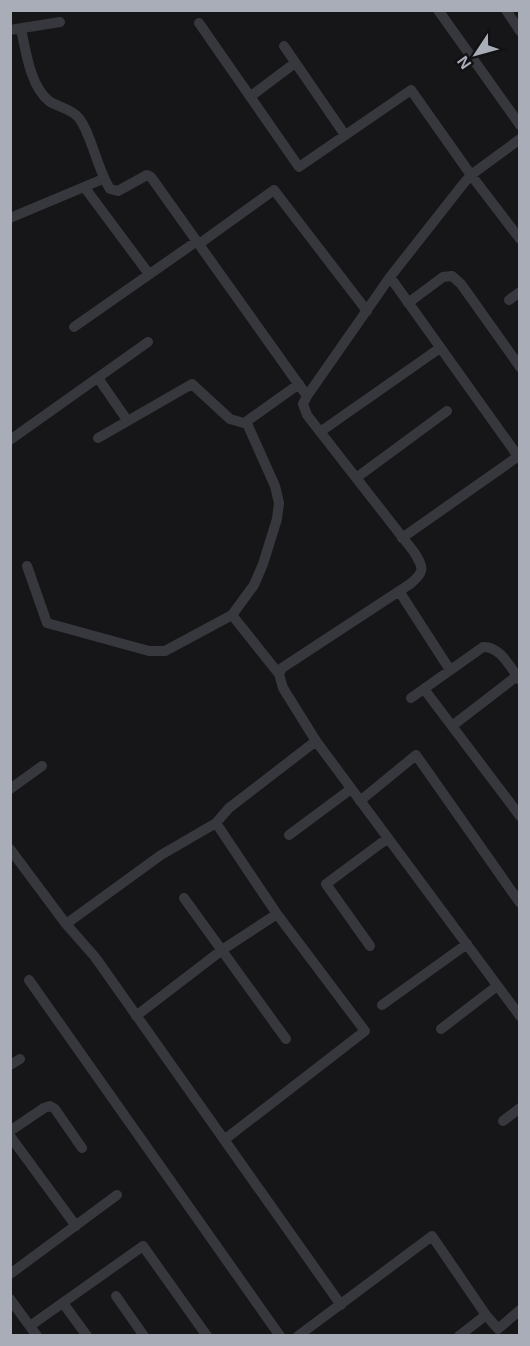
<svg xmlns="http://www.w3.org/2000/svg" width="530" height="1346" viewBox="0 0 530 1346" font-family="Arial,sans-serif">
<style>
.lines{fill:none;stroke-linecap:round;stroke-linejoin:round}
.street{stroke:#37383d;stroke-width:10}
</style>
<rect width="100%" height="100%" fill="#161618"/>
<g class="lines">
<path class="street" d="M438 10 520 125
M506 10 520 31
M199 23 299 167 411 90 471 175 520 239
M21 29C26 51 30 86 49 101 58 107 71 109 78 117 91 132 97 169 110 189L118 191 147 175 151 177 307 396
M10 30 60 22
M284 46 345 135
M251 96 295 63
M520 139 471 175 464 183 390 277 307 396 303 404 307 415 414 552C424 568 425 572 410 584L282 668 279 674 283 688 316 741 520 1016
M85 188 149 274
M10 218 103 179
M199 244 274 190 367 311
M390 277 520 459
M509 300 520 292
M408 303 443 277 452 276 461 284 520 367
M74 327 197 241
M98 378 127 420
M320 432 440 348
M98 438 192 384 230 419 247 424
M10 440 148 342
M356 478 447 411
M402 538 520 455
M27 566 47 623 149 651H165L232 615
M399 591 450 670
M279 674 232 615 254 585 263 564 277 519 279 503 275 486 249 428 247 421 299 384
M424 689 520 816
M411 698 483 647C500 646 510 667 520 680
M452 726 517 676
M10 789 42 766
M360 801 416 755 520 903
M216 823 277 914 365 1031 224 1140
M289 835 351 789
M10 849 66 924 95 957 341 1305
M184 898 286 1039
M66 924 161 855 216 823 229 808 316 741
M370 946 326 884 388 838
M29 980 280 1336
M382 1005 467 944
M136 1016 222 950 277 914
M441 1029 497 986
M10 1065 20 1059
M503 1121 520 1108
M10 1131 44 1108 50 1106 55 1109 82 1148
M10 1136 76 1226
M10 1274 117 1195
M116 1296 144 1336
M10 1299 37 1336
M63 1303 87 1336
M30 1326 143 1246 207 1336
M298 1336 432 1236 486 1315 498 1329 520 1310
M459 1336 486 1315"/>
</g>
<rect width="530" height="1346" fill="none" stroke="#a8adb8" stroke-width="24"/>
<g transform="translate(476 54) rotate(234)" stroke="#111113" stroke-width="4.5" paint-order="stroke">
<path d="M0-4.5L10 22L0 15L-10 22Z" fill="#a8adb8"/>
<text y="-9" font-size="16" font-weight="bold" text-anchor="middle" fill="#a8adb8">N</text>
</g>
</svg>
